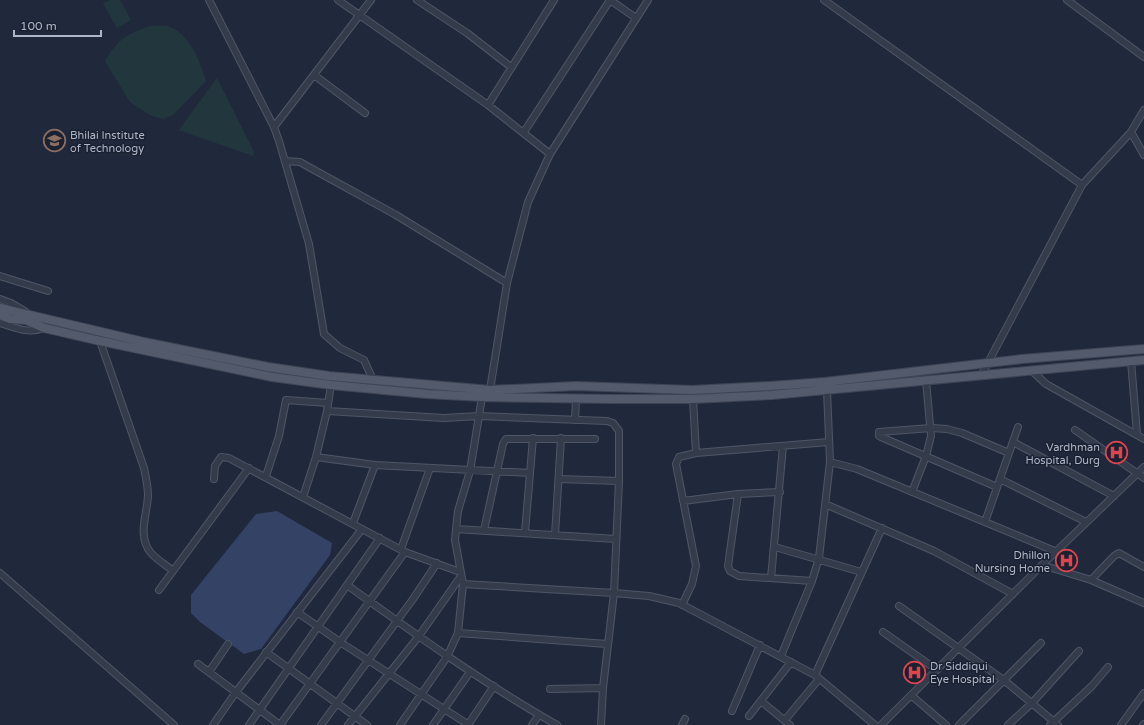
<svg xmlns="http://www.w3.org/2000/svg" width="1144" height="725" viewBox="0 0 1144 725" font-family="'Varela Round',sans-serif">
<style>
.green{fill:#22373d}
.water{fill:#334265}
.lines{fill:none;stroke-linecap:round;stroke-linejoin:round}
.minor-casing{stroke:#4f5667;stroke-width:8}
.major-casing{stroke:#3e4555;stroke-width:10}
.minor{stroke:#343c4c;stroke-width:6}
.major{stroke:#525a6c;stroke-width:8}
.labels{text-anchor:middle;stroke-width:3;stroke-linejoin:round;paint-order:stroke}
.poi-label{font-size:11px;fill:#afb6c8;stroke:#1a2131;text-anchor:start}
</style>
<rect width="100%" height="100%" fill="#20293c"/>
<path class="green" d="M110 0H120L131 20 117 28 103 3Z
M151 26C156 26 162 25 167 26 189 32 200 61 206 81L173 115 163 119 150 115 130 102 105 61C118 40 127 33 151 26Z
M217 78 254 152 253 156 179 130Z"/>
<path class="water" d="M277 511 332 543 330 555 261 649 244 654 200 622 191 613V595L256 514Z"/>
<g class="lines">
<defs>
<path id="minor" d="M209 0 274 127 279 141 309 244 324 334 340 348 364 360 373 380
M338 0 488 105 550 154
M417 0 467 33 511 67
M610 0 636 18
M824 0 1082 185
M1067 0 1144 57
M314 75 365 113
M488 105 554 0
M274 127 371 0
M524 132 610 0
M1131 132 1144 155
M285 161 300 162 307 166 396 215 507 283
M0 276 48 291
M0 299 11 303 26 312
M0 323C16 328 28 334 44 328
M100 341 144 468C146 477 148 486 148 496 147 515 137 536 151 553 157 560 166 565 173 571
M1131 361 1137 434
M1031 370 1046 384 1144 439
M981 376 1082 185 1131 132 1144 110
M331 385 327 411 444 418 479 416 607 421 613 423 619 431V481L614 593 603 688 601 725
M693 399 696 453
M575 420 576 399
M1018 427 985 522 1057 552
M1075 430 1144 478
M1013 442 1114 496
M316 457 375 465 530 473
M830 462 857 469 985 522
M266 476 279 436 286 400 328 403
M214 479 215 466 221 457 229 458 405 552 460 572
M559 479 619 481
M1000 479 1086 522
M997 487 881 437 879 436V432L931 428 947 429 962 433 1009 453
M912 492 926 456 931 436 926 380
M738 494 728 566 730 571 739 576 812 581
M303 497 316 457 327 411
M683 501 738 494 780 492
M825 504 934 551 1013 594
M353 523 375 465
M456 529 616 539
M484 530 503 444 506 439H595
M525 532 533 438
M555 535 561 438
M775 547 861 572
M401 549 430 468
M1042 565 1091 580 1144 603
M0 573 174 725
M771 578 783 446
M1091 580 1114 556 1119 553 1144 567
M463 584 614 593 649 596 679 603 815 675 875 725
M347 585C415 634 483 683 557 725
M159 590 249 468
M682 605 692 584 696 566 676 464 679 457 696 453 829 442
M899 606 1005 681 1058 725
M297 612 340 642 469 725
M883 632 937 670
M458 633 607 644
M266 652 367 725
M781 656 812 581 819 558 830 462 827 390
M198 664 280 725
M209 672 228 644
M815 675 882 528
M550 689 603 688
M912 696 946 725
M761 701 790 725
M732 711 760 645
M749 716 791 662
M785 720 819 679
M213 725 236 692 362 529
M249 725 380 538
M280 725 405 552
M321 725 413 599 437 563
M348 725 419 636 461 576
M400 725 447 657 458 633 463 584 455 540 456 529 458 511 470 471 482 397 490 390 507 283 528 202 550 154 648 0
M433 725 470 672
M468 725 494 686
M532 725 539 715
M682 725 685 719
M881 725 1042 565 1144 467
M959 725 1041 643
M1008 725 1032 703 1079 651
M1050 725 1092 686 1108 667
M1121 725 1144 693
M1143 725 1144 724"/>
<path id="major" d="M0 308 144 342 268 367 329 376 490 390 576 386 692 390 770 386 825 382 1022 359 1144 349
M0 315 10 319 26 320 44 328 100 341 272 377 331 385 427 394 482 397 613 399H693L772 395 1144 360"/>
</defs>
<use href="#minor" class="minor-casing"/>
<use href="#major" class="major-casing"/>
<use href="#minor" class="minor"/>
<use href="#major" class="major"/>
</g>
<defs>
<symbol id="university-ring" viewBox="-11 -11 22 22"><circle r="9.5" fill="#1a2131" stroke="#8d6e63" stroke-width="1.5"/><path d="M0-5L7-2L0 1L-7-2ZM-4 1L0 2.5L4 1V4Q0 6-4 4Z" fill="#8d6e63"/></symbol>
<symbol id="hospital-ring" viewBox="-11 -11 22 22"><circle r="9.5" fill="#1a2131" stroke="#e0444e" stroke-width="1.5"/><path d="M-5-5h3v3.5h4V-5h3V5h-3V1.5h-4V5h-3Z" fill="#e0444e"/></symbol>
</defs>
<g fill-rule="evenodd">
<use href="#university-ring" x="42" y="128" width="25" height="25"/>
<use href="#hospital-ring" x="1104" y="440" width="25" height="25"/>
<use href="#hospital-ring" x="1054" y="548" width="25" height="25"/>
<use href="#hospital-ring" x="902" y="660" width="25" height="25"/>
</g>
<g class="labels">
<g class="poi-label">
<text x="70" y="139">Bhilai Institute<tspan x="70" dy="13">of Technology</tspan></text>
<text x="1100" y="451" text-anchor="end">Vardhman<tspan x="1100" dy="13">Hospital, Durg</tspan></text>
<text x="1050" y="559" text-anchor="end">Dhillon<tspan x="1050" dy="13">Nursing Home</tspan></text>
<text x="930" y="670">Dr Siddiqui<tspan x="930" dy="13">Eye Hospital</tspan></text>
</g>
</g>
<path d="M14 30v6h87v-6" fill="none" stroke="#afb6c8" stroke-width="2"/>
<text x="20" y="30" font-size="12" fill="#afb6c8" stroke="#1a2131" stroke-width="3" paint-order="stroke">100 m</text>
</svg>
